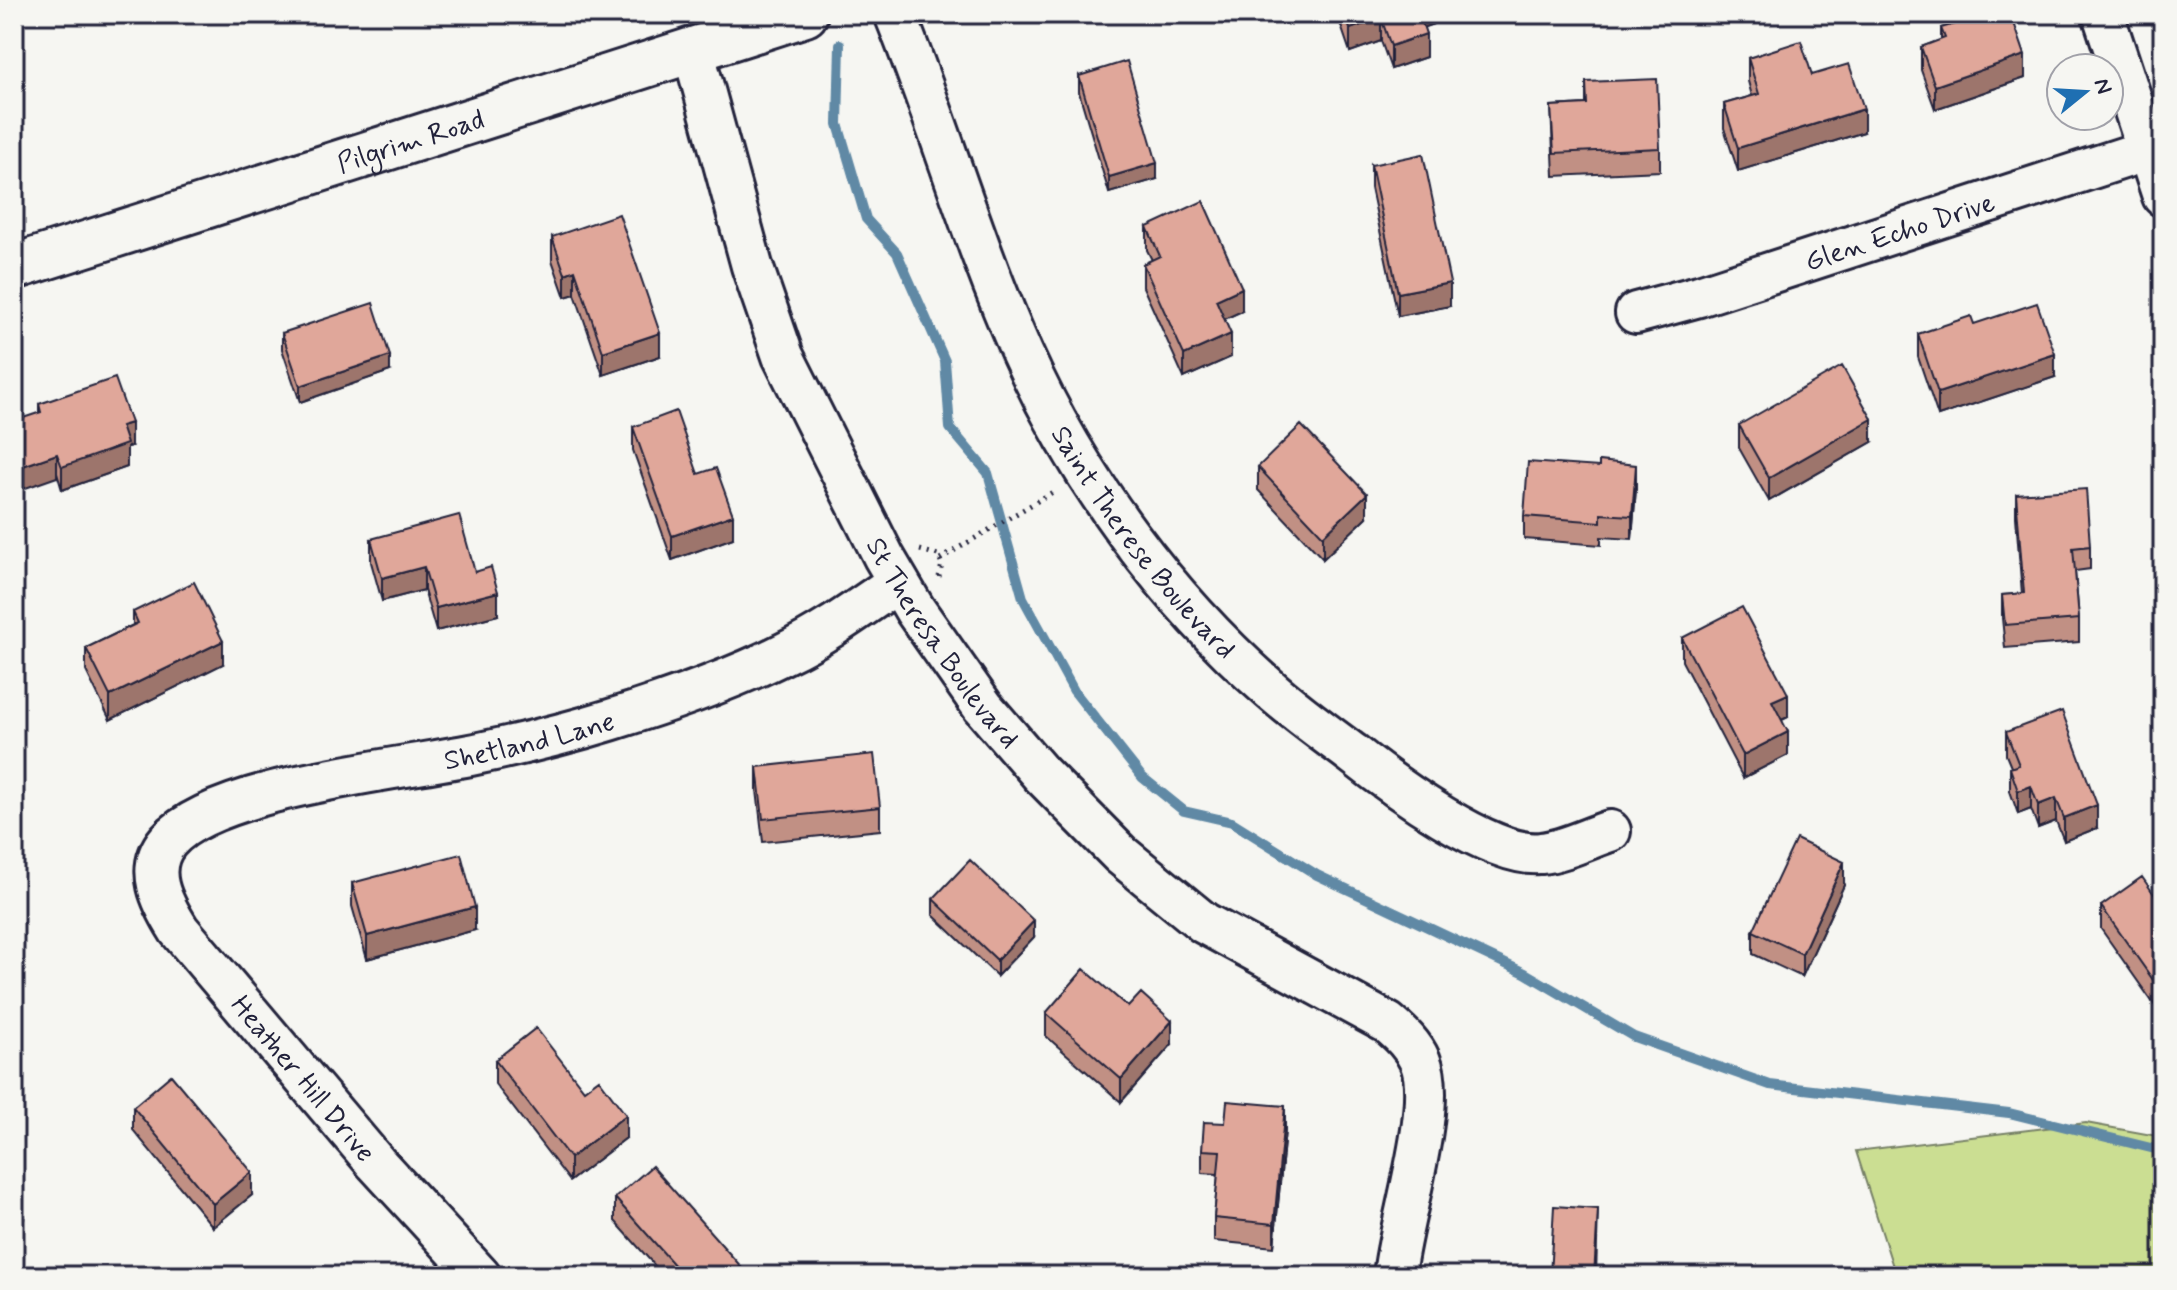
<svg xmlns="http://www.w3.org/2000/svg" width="2177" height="1290" viewBox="0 0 2177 1290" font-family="Mynerve,sans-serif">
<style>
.green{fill:#cbde92;stroke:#768066;stroke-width:2}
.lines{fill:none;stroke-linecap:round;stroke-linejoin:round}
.stream{stroke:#6089a5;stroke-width:10}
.street-casing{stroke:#22223b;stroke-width:46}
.secondary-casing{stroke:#22223b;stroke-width:50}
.path{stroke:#22223b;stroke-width:5;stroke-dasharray:2 6;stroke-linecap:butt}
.street{stroke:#f6f6f2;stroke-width:40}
.secondary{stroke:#f6f6f2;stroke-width:44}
.wall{fill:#c19084;stroke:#22223b;stroke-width:2}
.shaded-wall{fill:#9d756c;stroke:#22223b;stroke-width:2}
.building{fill:#e0a79a;stroke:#22223b;stroke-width:2}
.labels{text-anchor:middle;stroke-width:7;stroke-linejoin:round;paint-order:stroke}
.street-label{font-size:28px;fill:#22223b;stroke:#f6f6f2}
</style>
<rect width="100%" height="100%" fill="#f6f6f2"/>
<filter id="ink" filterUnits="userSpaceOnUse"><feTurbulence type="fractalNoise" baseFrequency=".0125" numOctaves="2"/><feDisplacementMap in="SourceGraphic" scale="16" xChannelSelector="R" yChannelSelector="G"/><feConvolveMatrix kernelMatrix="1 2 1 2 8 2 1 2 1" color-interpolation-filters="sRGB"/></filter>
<g filter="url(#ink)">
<path class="green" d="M2086 1123 2163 1137V1276H1896L1856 1151Z"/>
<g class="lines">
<path class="stream" d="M840 44 838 124 866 219 897 253 945 361 950 428 988 473 1023 598 1074 691 1142 777 1184 811 1232 822 1317 875 1525 973 1634 1037 1770 1085 2009 1113 2163 1151"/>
<defs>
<g id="street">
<path id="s1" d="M895 14C940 126 973 243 1022 353 1079 480 1167 599 1271 690 1297 713 1325 733 1352 753 1391 784 1492 859 1541 853 1563 851 1588 838 1610 831"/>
<path d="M2103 14 2163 196"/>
<path id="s2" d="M693 50 752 266 783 356 884 557 915 610 983 707 1041 774 1121 855 1204 923 1388 1023C1401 1034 1413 1045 1420 1061 1439 1104 1399 1223 1394 1276"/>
<path id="s3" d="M1636 313 1699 296 2163 145"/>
<path id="s4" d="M480 1276 376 1163 179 930C162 903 144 869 168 841 216 786 407 769 480 753 523 744 568 733 610 720 668 702 730 681 785 653 825 634 861 607 898 582"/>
</g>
<g id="secondary">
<path id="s5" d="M14 267 805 14"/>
</g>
</defs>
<use href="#street" class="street-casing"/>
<use href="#secondary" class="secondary-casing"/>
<path class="path" d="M920 550 938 555 942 564 939 577
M940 559 1056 490"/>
<use href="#street" class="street"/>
<use href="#secondary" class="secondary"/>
</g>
<path class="wall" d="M1337 14H1433V24L1424 27 1426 57 1391 69 1381 41 1350 52Z
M1954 14H2011L2025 78 1935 109 1921 70V47L1941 40V28L1954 24Z
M1748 58 1812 75 1864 132 1738 171 1724 128V104L1752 96 1748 81Z
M1079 76 1157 179 1109 193 1079 92Z
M1586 82 1660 148V171L1554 176 1551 106 1586 104Z
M1371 165 1450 306 1398 316 1371 188Z
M1147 227 1242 311 1224 319 1231 357 1184 378 1143 287V264L1152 260 1147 250Z
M552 237 660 356 603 375 575 294 565 297 552 260Z
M1974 324 2055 377 1938 416 1918 357V334Z
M282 333 390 371 300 402 282 349Z
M39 404 131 446 127 447V467L62 490 39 412Z
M1739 425 1872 442 1769 501 1739 448Z
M633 427 698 474 733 538 672 560 633 450Z
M1258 467 1367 517 1323 559 1258 490Z
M1636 488 1632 539 1601 537V545L1524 539V516Z
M2016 494 2090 546V569L2075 571 2079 619V642L2005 648 2002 618V595L2022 594 2016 517Z
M371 539 475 572 498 615 436 631 424 590 382 601 371 562Z
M133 612 223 664 110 720 86 671V648L133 625Z
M1682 638 1788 717 1782 720 1788 755 1743 778 1682 661Z
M2006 732 2097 828 2064 841 2056 821 2038 828 2031 809 2018 814 2010 791V768L2011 767 2006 755Z
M757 767 880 807V830L763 842 757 790Z
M352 883 475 930 367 959 352 906Z
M1844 885 1802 977 1753 954V931Z
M933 899 1034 937 997 976 933 915Z
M2101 906 2163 907V1017L2101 929Z
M1128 1007 1172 1044 1121 1102 1046 1036V1013Z
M495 1060 584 1090 626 1138 570 1181 495 1084Z
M133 1107 252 1195 213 1227 133 1130Z
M1225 1123 1285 1130 1274 1247 1214 1241V1218L1218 1174 1202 1173V1150Z
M615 1198 744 1276H664L615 1221Z"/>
<path class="shaded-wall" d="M1417 14H1433V24L1417 30Z
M1381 18V41L1350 52V29Z
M1426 34V57L1391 69V46Z
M2025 55V78L1935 109V86Z
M1864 109V132L1738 171V148Z
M1157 163V179L1109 193V177Z
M575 270V294L565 297V274Z
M1450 283V306L1398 316V293Z
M1242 288V311L1216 323V300Z
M660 333V356L603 375V352Z
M1231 334V357L1184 378V355Z
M2055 354V377L1938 416V393Z
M390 356V371L300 402V386Z
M1872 419V442L1769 501V478Z
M131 423V446L127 447V467L62 490V467L121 426Z
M57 454V477L14 492V469Z
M1636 465V488L1632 539V516Z
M1367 494V517L1323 559V536Z
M733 515V538L672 560V536Z
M424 567V590L382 601V578Z
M498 592V615L436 631V608Z
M223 641V664L110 720V696Z
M1788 694V717L1772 724V701Z
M1788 732V755L1743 778V755Z
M2031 786V809L2018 814V791Z
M2056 798V821L2038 828V805Z
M2097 805V828L2064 841V818Z
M1844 862V885L1802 977V954Z
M475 907V930L367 959V936Z
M1034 921V937L997 976V960Z
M1172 1021V1044L1121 1102V1079Z
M1285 1106V1130L1274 1247V1224Z
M626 1115V1138L570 1181V1158Z
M252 1172V1195L213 1227V1204Z
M24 1196V1219L14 1223V1200Z
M1598 1209 1596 1276H1594Z"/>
<path class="building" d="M1345 14H1419L1426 34 1391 46 1381 18 1350 29Z
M1959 14H2011L2025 55 1935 86 1921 47 1945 38 1941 28 1962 22Z
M1801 41 1812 75 1849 64 1864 109 1738 148 1724 104 1759 94 1748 58Z
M1127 61 1157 163 1109 177 1079 76Z
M1657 79 1660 148 1554 153 1551 106 1587 104 1586 82Z
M1423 154 1450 283 1398 293 1371 165Z
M1203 201 1242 288 1216 300 1231 334 1184 355 1143 264 1160 256 1147 227Z
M619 214 660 333 603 352 575 270 565 274 552 237Z
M373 303 390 356 300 386 282 333Z
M2037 303 2055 354 1938 393 1918 334 1971 316 1974 324Z
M1842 366 1872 419 1769 478 1739 425Z
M115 378 131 423 121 426 127 444 62 467 57 454 14 469V421L41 412 39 404Z
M676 411 698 474 716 468 733 515 672 536 633 427Z
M1301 425 1367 494 1323 536 1258 467Z
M1599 461 1636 465 1632 516 1601 514V522L1524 516 1528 462 1599 467Z
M2086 489 2090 546 2073 548 2079 619 2005 625 2002 595 2024 593 2016 494Z
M459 515 475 572 491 567 498 592 436 608 424 567 382 578 371 539Z
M194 582 223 641 110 696 86 648 138 623 133 612Z
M1742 607 1788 694 1772 701 1788 732 1743 755 1682 638Z
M2062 711 2097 805 2064 818 2056 798 2038 805 2031 786 2018 791 2010 768 2019 765 2006 732Z
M874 754 880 807 763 819 757 767Z
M1796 839 1844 862 1802 954 1753 931Z
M461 854 475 907 367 936 352 883Z
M970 860 1034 921 997 960 933 899Z
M2142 877 2163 907V994L2101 906Z
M1084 969 1128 1007 1141 993 1172 1021 1121 1079 1046 1013Z
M536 1028 584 1090 599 1079 626 1115 570 1158 495 1060Z
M171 1075 252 1172 213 1204 133 1107Z
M1227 1101 1285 1106 1274 1224 1214 1218 1220 1151 1202 1150 1204 1122 1225 1123Z
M652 1166 744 1270 737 1276H684L615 1198Z
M14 1173 24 1196 14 1200Z
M1554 1206 1598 1209 1594 1276H1550Z
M315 1270 320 1276H308Z"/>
</g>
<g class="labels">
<g class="street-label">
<text dy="10" stroke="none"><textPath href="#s5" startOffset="416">Pilgrim Road</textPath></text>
<text dy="10" stroke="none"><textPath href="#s3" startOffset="276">Glen Echo Drive</textPath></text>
<text dy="10" stroke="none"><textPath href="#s1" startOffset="588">Saint Therese Boulevard</textPath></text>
<text dy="10" stroke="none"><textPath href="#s2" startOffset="648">St Theresa Boulevard</textPath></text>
<text dy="10" stroke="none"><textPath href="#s4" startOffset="934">Shetland Lane</textPath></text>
<text transform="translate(304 1078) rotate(50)" y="10">Heather Hill Drive</text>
</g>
</g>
<rect width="2177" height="1290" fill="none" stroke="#f6f6f2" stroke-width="48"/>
<rect x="24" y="24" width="2129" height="1242" fill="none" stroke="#22223b" stroke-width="3" filter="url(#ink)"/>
<g transform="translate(2085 92) rotate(72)"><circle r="38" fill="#f6f6f2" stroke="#a1a1a9" stroke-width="2"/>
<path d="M0-6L14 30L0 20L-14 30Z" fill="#1f6fb2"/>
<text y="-12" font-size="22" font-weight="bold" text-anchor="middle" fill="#22223b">N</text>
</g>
</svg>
